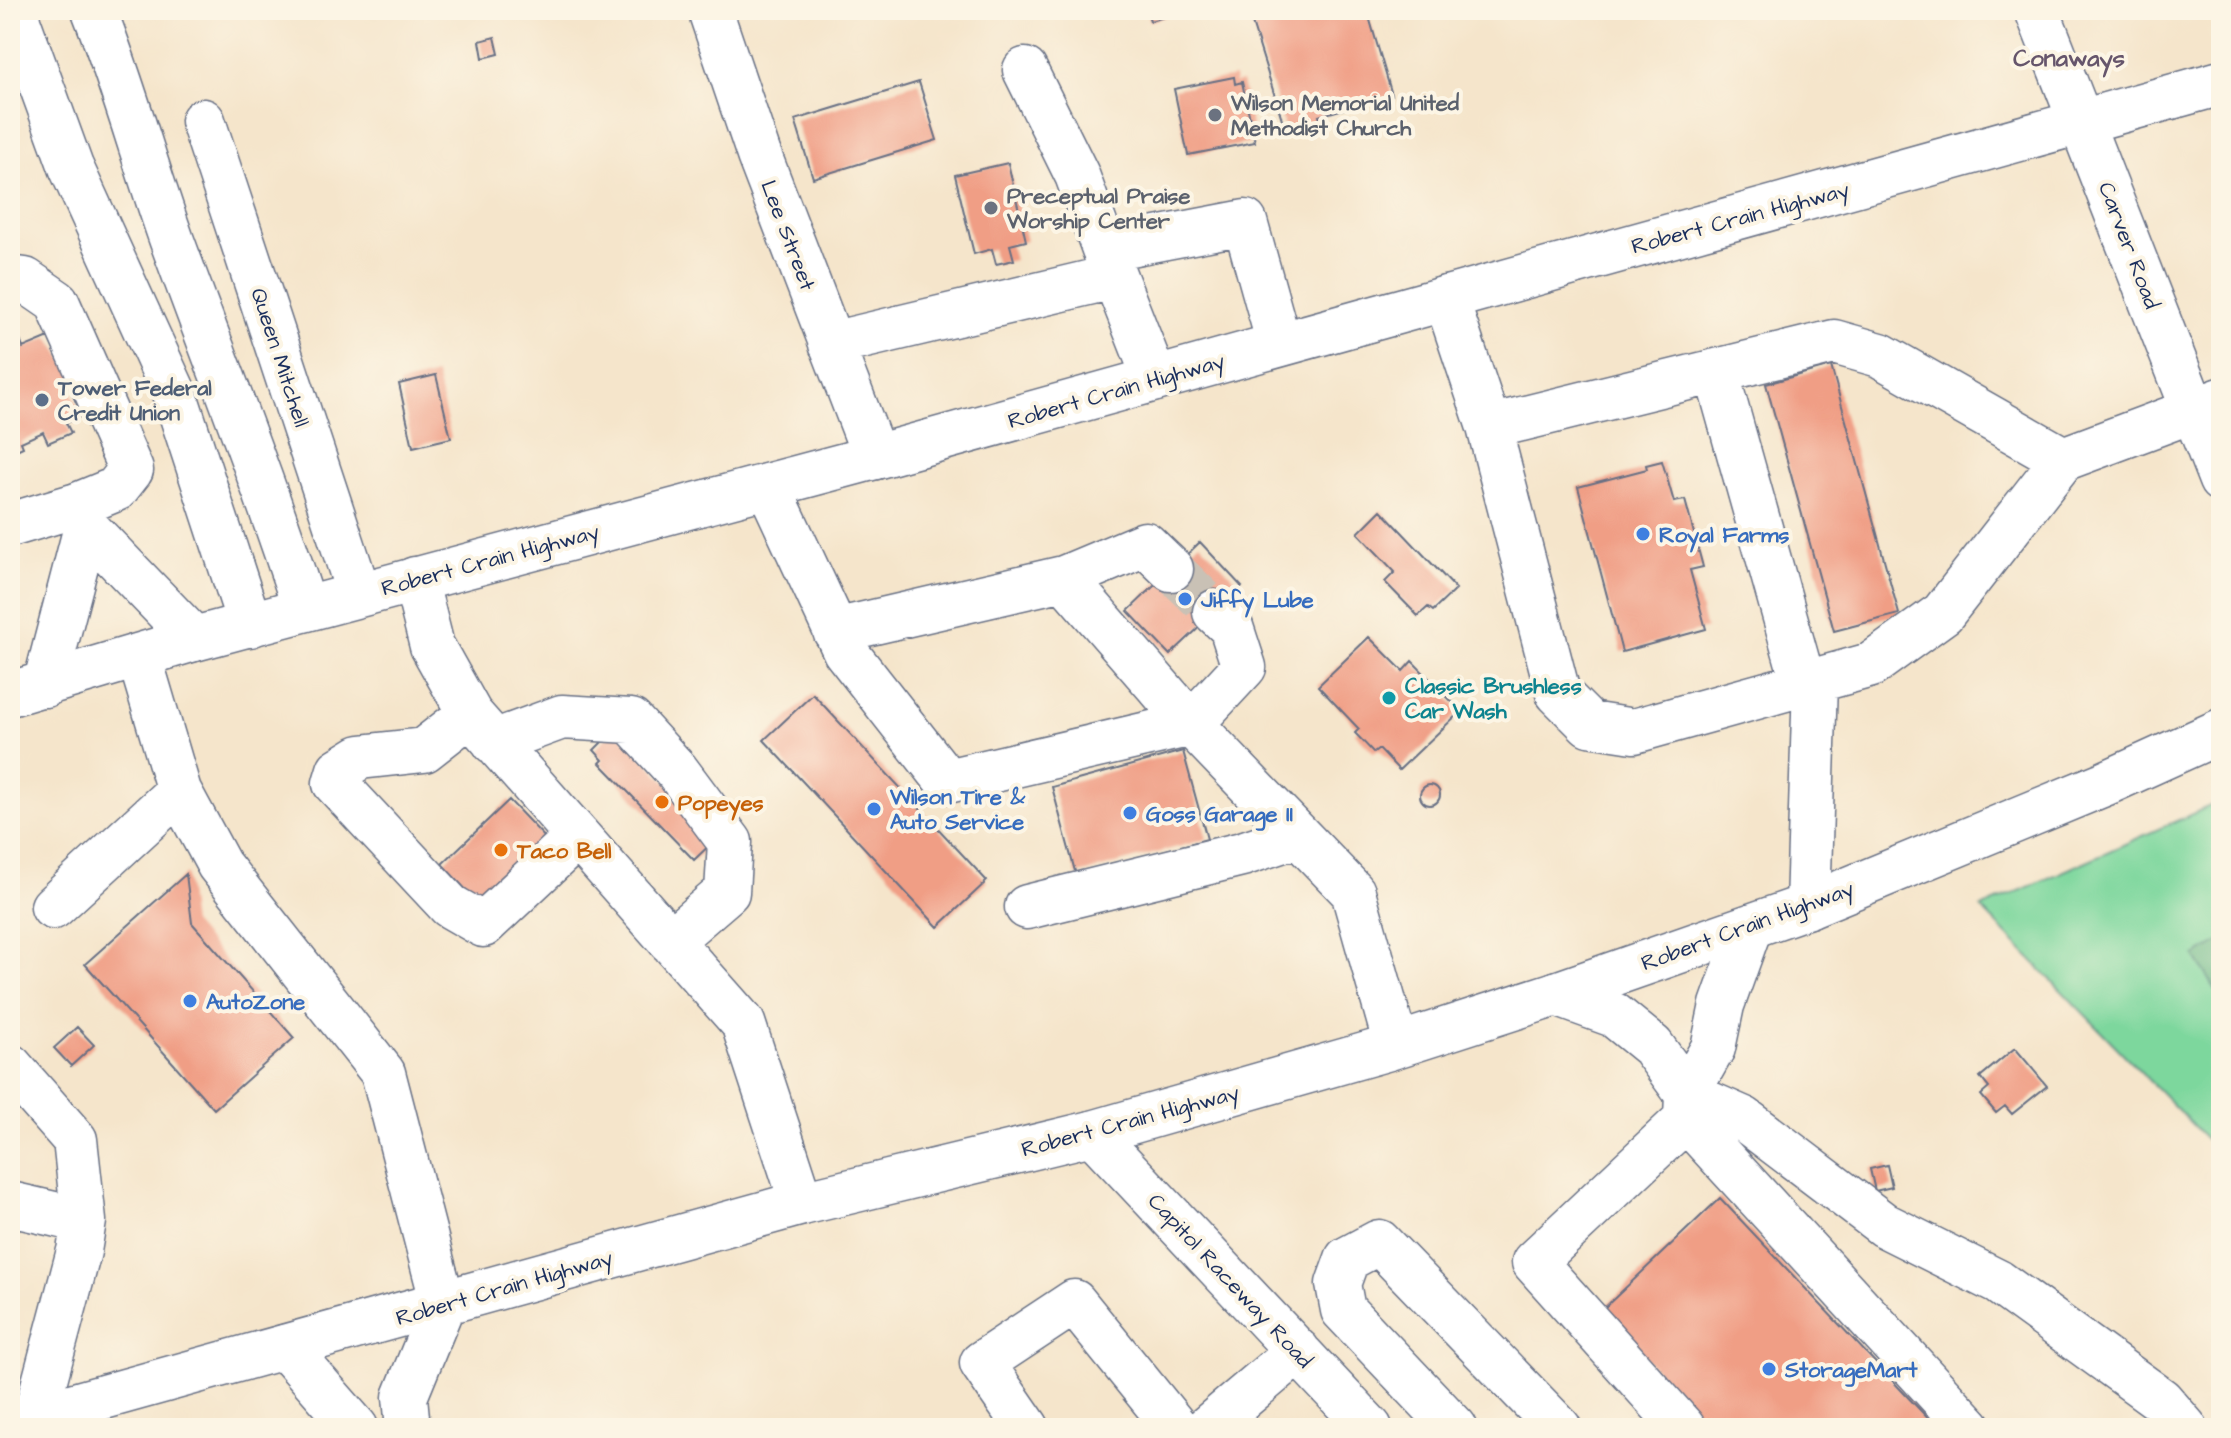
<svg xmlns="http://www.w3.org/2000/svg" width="2231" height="1438" viewBox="0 0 2231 1438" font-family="'Architects Daughter',sans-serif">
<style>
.green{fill:#7dd79d;stroke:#4c837e;stroke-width:2}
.forest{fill:#66b884;stroke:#407471;stroke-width:2}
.building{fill:#f09e85}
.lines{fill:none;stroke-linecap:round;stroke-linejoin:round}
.minor-tunnel{stroke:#c9c1b5;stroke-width:44;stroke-dasharray:44 22;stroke-linecap:butt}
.minor-casing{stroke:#676f84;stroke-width:47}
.highway-casing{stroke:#676f84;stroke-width:47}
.minor{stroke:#fff;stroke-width:44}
.highway{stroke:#fff;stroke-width:44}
.worship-dot{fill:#6b7280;stroke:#fcf5e5;stroke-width:3}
.service-dot{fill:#5c6f8a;stroke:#fcf5e5;stroke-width:3}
.shop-dot{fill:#3f7fe0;stroke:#fcf5e5;stroke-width:3}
.culture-dot{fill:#0f9aa8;stroke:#fcf5e5;stroke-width:3}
.food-dot{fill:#e8710a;stroke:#fcf5e5;stroke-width:3}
.labels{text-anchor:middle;stroke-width:8;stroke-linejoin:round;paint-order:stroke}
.worship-label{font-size:22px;font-weight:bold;fill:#5b616d;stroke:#fcf5e5;text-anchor:start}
.street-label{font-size:22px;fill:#1b2f5e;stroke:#fcf5e5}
.service-label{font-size:22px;font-weight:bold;fill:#4e5e75;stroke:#fcf5e5;text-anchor:start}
.shop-label{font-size:22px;font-weight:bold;fill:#366cbe;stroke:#fcf5e5;text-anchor:start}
.culture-label{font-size:22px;font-weight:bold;fill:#0d838f;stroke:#fcf5e5;text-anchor:start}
.food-label{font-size:22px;font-weight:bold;fill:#c56008;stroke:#fcf5e5;text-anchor:start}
.neighbourhood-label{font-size:24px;font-weight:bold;fill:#66566c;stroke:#fcf5e5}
</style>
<rect width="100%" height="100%" fill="#fcf5e5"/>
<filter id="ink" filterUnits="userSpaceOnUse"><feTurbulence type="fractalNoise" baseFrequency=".0125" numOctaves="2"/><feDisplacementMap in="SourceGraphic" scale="16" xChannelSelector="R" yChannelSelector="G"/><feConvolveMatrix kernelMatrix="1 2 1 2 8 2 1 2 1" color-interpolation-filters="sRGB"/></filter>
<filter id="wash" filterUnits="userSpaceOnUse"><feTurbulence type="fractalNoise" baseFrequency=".006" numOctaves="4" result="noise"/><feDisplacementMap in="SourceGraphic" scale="32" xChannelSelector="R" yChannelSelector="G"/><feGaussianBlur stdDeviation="1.8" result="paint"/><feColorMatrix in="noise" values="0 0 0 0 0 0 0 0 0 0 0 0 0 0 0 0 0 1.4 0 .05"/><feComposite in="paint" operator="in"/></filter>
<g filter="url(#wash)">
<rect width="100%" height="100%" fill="#f5e5cb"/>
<path class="green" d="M2221 801V1154L1981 908Z"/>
<path class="forest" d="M2221 941V998L2195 956Z"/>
<g id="blocks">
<path class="building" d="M1147 10H1166L1168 16 1150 21Z
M1248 10H1367L1392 95 1319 116 1321 122 1286 132Z
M495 37 499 54 483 58 480 41Z
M1234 77 1235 84 1242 82 1255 142 1188 155 1174 89Z
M919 82 937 140 813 178 795 120Z
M1008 163 1026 241 1010 245 1014 260 996 264 992 249 974 254 955 175Z
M49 337 76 380 68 384 82 416 66 423 71 433 48 443 43 432 21 442 23 447 10 453V345L20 340 23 348Z
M1831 366 1899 614 1834 631 1766 384Z
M436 375 451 438 413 447 399 384Z
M1662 461 1674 502 1685 500 1703 567 1690 570 1706 629 1622 652 1578 487 1647 469 1646 465Z
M1381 510 1456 589 1433 611 1428 607 1418 616 1385 582 1395 572 1358 533Z
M1200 542 1242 587 1170 655 1128 611Z
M1369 637 1403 671 1412 661 1461 711 1399 770 1379 749 1374 753 1355 733 1359 729 1318 686Z
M813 694 987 881 938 927 764 740Z
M615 729 719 836 694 860 600 763 603 760 594 750Z
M1183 751 1207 839 1076 875 1052 787Z
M1420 795a10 10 0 1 1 20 0a10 10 0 1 1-20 0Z
M509 800 552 845 484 909 442 864Z
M186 874 192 923 294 1038 214 1109 85 964Z
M77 1027 94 1045 71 1066 54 1048Z
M2015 1048 2047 1086 2012 1114 2005 1106 1996 1113 1981 1095 1989 1088 1980 1077Z
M1887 1165 1892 1187 1875 1191 1870 1169Z
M1720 1198 1937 1428H1711L1601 1311Z"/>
</g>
</g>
<g filter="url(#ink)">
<use href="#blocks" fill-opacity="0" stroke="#676f84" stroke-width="2"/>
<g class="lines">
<path class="minor-tunnel" d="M1171 569 1215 612"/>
<defs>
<path id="minor" d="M14 10 71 167 175 395 250 625
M94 10C124 86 145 165 172 241 217 364 265 485 305 609
M710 10 759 155 875 457
M2037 10 2221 480
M1025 70 1077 175 1104 249 1245 222 1279 344
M203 121 359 594
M1105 252 1155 379
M10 278 25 280 57 302 131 470 116 489 77 505 10 525
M1446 298 1489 427 1834 342 1880 355 2063 459 2221 400
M831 344 1113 277
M1716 371 1804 685
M1489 427 1558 693 1589 724 1634 731 1871 665 1943 613 2063 459
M768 486 845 651 947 781 1191 724 1353 892 1396 1045
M1064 578 1145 544 1171 569
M415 579 432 646 470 714 743 1023 802 1203
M835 631 1064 578 1191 724 1244 667 1231 627 1215 612
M139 656 179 791 219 865 383 1073 443 1304 405 1397 408 1428
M45 685 86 527 194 639
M470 714 424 750 360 757 339 770 335 783 450 906 483 925 578 836
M494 742 562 717 631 721 677 771 730 842 727 892 670 941
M1808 906 1815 682
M53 907 179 791
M1027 907 1242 854 1298 835
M1556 994 1614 1015 1652 1046 1687 1094 1744 1119 1884 1225 1998 1282 2161 1400 2185 1428
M10 1066 75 1140 84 1221 79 1251 35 1417
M1686 1119 1970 1428
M1092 1133 1370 1428
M10 1204 84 1221
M285 1347 356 1428
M1027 1428 982 1363 1074 1302 1176 1428
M1207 1428 1298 1351
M1455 1428 1343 1310 1338 1284 1347 1259 1379 1242 1559 1428
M1683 1428 1534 1262 1686 1119 1687 1094 1713 1048 1722 1005 1750 927"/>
<path id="highway" d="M10 694 194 639 875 457 2221 83
M10 1423 802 1203 1092 1133 1389 1048 1556 994 1808 906 2104 784 2221 731"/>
</defs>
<use href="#minor" class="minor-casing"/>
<use href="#highway" class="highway-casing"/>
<use href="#minor" class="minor"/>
<use href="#highway" class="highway"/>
</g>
</g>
<g class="worship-dot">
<circle cx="1215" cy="115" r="8"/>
<circle cx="991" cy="208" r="8"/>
</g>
<circle class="service-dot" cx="42" cy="400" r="8"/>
<g class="shop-dot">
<circle cx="1643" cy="534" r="8"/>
<circle cx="1185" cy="599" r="8"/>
<circle cx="874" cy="809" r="8"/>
<circle cx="1130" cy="813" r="8"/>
<circle cx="190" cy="1001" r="8"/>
<circle cx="1769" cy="1369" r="8"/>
</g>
<circle class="culture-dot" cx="1389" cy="698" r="8"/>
<g class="food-dot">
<circle cx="662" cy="802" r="8"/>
<circle cx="501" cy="850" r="8"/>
</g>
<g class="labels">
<g class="worship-label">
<text x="1231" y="110">Wilson Memorial United<tspan x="1231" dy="25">Methodist Church</tspan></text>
<text x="1007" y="203">Preceptual Praise<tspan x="1007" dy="25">Worship Center</tspan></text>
</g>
<g class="street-label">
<text transform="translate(1740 217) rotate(-15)" y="8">Robert Crain Highway</text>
<text transform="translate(789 235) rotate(69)" y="8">Lee Street</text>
<text transform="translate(2130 245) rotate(69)" y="8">Carver Road</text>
<text transform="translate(281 357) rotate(72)" y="8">Queen Mitchell</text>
<text transform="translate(1116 390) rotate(-16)" y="8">Robert Crain Highway</text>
<text transform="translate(490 559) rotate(-15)" y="8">Robert Crain Highway</text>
<text transform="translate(1747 925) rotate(-20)" y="8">Robert Crain Highway</text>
<text transform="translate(1130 1120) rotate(-15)" y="8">Robert Crain Highway</text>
<text transform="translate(1231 1280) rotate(47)" y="8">Capitol Raceway Road</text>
<text transform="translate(504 1287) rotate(-16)" y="8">Robert Crain Highway</text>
</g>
<g class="service-label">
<text x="58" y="395">Tower Federal<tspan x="58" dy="25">Credit Union</tspan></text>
</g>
<g class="shop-label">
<text x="1659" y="542">Royal Farms</text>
<text x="1201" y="607">Jiffy Lube</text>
<text x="890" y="804">Wilson Tire &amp;<tspan x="890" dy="25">Auto Service</tspan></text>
<text x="1146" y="821">Goss Garage II</text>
<text x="206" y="1009">AutoZone</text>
<text x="1785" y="1377">StorageMart</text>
</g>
<g class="culture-label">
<text x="1405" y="693">Classic Brushless<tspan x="1405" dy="25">Car Wash</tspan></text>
</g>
<g class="food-label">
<text x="678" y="810">Popeyes</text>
<text x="517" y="858">Taco Bell</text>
</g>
<g class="neighbourhood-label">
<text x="2069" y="66">Conaways</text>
</g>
</g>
<rect width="2231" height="1438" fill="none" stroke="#fcf5e5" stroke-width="40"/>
</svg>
